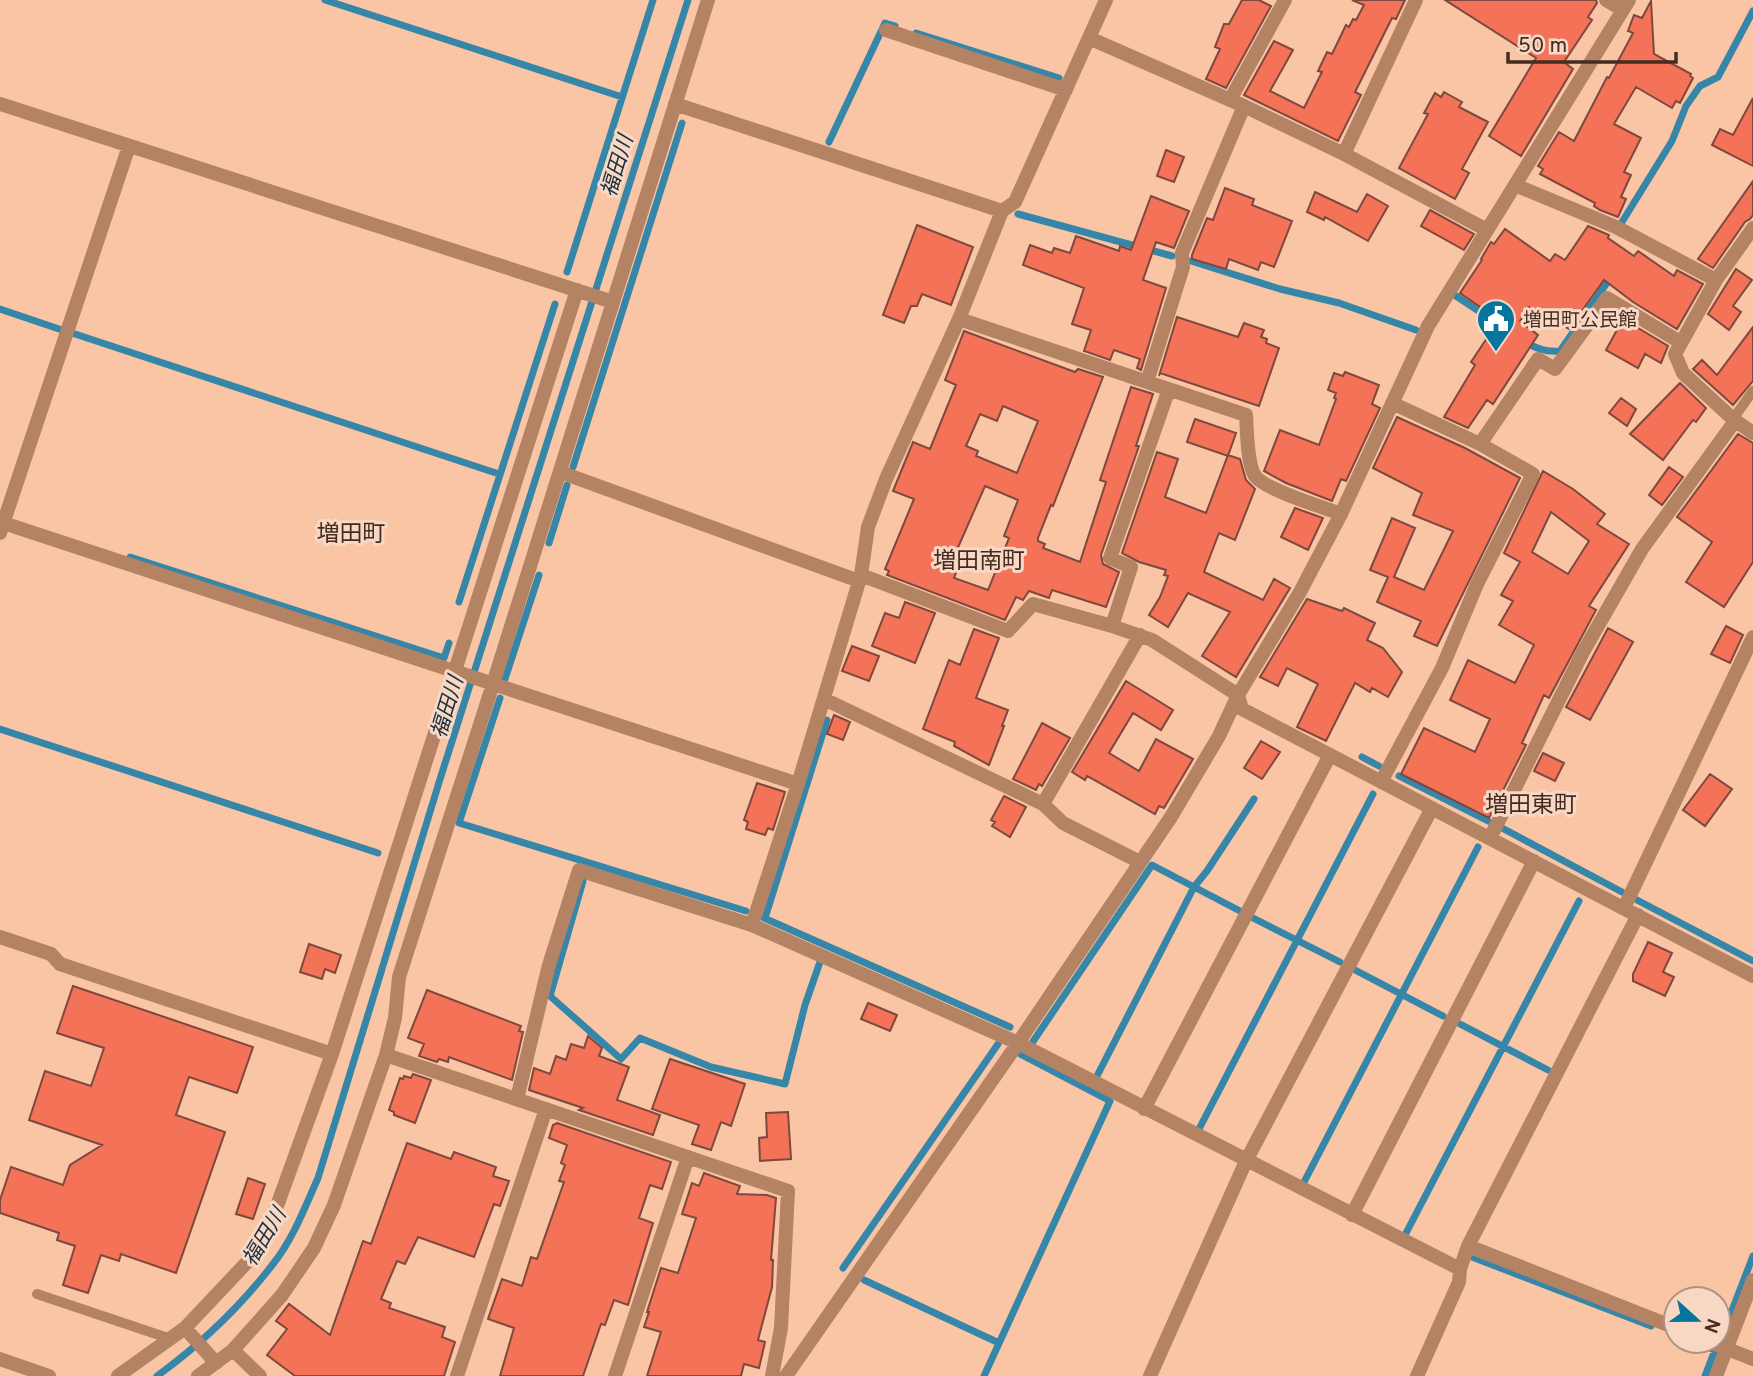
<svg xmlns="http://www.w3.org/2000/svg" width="1753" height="1376" viewBox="0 0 1753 1376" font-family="Overpass,'Noto Sans JP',sans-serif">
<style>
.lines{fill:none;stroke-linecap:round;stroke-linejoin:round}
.stream{stroke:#3586a8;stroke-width:7}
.building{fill:#f37258;stroke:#7d493e;stroke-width:2;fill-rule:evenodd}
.lane{stroke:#b38364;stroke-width:10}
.street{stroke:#b38364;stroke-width:14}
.labels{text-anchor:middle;stroke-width:6;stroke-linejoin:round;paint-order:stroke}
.poi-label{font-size:19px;fill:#422d20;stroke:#f8d7c4;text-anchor:start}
.water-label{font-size:21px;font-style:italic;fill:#18303d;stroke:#f8d7c4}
.quarter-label{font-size:23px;fill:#422d20;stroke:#f8d7c4}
</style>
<rect width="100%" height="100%" fill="#fac5a4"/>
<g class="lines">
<path class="stream" d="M325 0 622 97
M916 33 1059 78
M829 142 885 23 895 26
M1018 214 1172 256
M1622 222 1672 141 1686 106 1700 86 1718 77 1753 11
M1191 261 1280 289 1339 303 1416 330
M567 272 653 0
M1456 296 1503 327
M0 309 62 330
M75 334 499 474
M1524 341C1536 349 1546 352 1560 351L1611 277
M573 467 682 123
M549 543 567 485
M130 557 444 658 449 643
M459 602 555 304
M505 679 539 575
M500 698 459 823 746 911
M0 729 378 853
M1362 757 1379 766
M1399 776 1488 821
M1502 828 1622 892
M583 881 550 996 621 1059 640 1038 711 1067 785 1084 805 1005 820 962
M1637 900 1753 961
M764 918 1010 1027
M765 918 827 720
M1253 918 1340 962
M1355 970 1443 1016
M1460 1024 1548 1070
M1032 1043 1152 865 1240 911
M1097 1076 1194 887 1207 871 1254 799
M1199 1129 1373 794
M1303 1184 1478 847
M1405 1235 1579 901
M1472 1257 1651 1326
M843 1268 998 1044
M864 1280 999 1343
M1723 1334 1753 1256
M1691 1341 1715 1350 1705 1376
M157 1376C201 1344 240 1307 273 1264 293 1239 305 1207 318 1178L441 776 688 0
M984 1376 1110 1101 1020 1054"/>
</g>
<path class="building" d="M1242 0H1259L1271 6 1226 88 1206 79 1220 49 1215 47 1224 24H1229Z
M1352 0H1405L1396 19 1392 18 1355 92 1361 95 1338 141 1244 95 1274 41 1293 50 1270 91 1304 108 1322 72 1318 71 1327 52 1332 54 1346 25 1349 27 1353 19 1356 20 1364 5Z
M1445 0H1596L1597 3 1588 17 1592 20 1564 62 1573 69 1521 156 1489 136 1536 58Z
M1651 1 1654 54 1691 74 1690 76 1693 78 1680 103 1676 101 1672 108 1636 87 1614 124 1641 138 1624 172 1631 175 1621 197 1626 199 1618 217 1600 210 1594 206 1595 203 1540 174 1543 169 1538 166 1559 132 1574 141 1607 77 1609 78 1633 33 1628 31 1634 15 1642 18Z
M1444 92 1462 102 1459 107 1488 122 1462 169 1469 173 1455 199 1399 168 1428 114 1424 113 1435 93 1441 97Z
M1753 98V166L1712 145 1720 129 1733 135Z
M1166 150 1184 157 1174 182 1157 176Z
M1753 181V215L1750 219 1745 222 1713 268 1698 259Z
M1225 188 1254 199 1252 205 1292 221 1274 267 1261 262 1258 270 1229 259 1226 269 1192 259V255L1207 218 1213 220Z
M1315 192 1357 212 1367 194 1388 206 1368 241 1325 217 1324 220 1307 212Z
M1151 196 1189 211 1174 248 1156 242 1143 280 1166 288 1141 370 1137 368 1140 359 1114 350 1110 360 1084 351 1091 330 1072 324 1084 288 1023 265 1030 245 1052 253 1054 248 1070 253 1076 236 1119 251 1120 246 1131 250Z
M1430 210 1474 234 1464 250 1421 226Z
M917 225 973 247 951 305 922 294 917 306H911L904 323 883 315Z
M1588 226 1609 235 1608 238 1634 256 1638 251 1674 276 1677 270 1703 284 1677 329 1633 302 1604 280 1569 329 1529 307 1520 321 1538 335 1493 404 1487 400 1468 428 1444 417 1475 365 1471 362 1499 320 1460 293 1482 260 1481 259 1491 242 1494 244 1505 229 1550 261 1555 254 1565 260Z
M1736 269 1752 280 1733 306 1741 312 1729 330 1708 314Z
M1177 317 1238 337 1244 323 1264 330 1261 337 1267 339 1266 343 1279 348 1259 406 1160 373 1159 376Z
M1623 319 1668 346 1661 363 1645 354 1638 368 1606 350Z
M1753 327V381L1733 405 1693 369 1702 360 1717 375Z
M964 331 1075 372 1078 369 1103 377 1053 506 1051 505 1038 538V541L1045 544 1043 548 1080 562 1106 482 1100 480 1131 387 1153 394 1136 446H1139L1101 555 1103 564 1119 572 1106 607 1052 590 1049 598 1029 591 1023 600 1016 597 1005 620 887 575 889 571 885 569 914 499 893 491 913 442 930 449 956 385 945 380ZM1003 406 1038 421 1017 473 976 456 978 451 966 446 980 414 997 421ZM985 486 1018 500 1004 536 1009 538 988 590 954 578 963 555 956 552Z
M1345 372 1379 385 1372 404 1380 408 1346 481 1341 479 1332 501 1286 483 1264 471 1280 430 1319 445 1336 399 1334 398 1336 393 1328 390 1334 373 1343 376Z
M1680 383 1706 408 1696 422 1693 420 1663 460 1630 434Z
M1621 398 1636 409 1627 426 1609 413Z
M1397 417 1465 448 1520 478 1437 646 1414 636 1421 621 1377 602 1388 577 1370 570 1392 518 1415 528 1394 577 1424 590 1453 531 1413 515 1422 493 1373 468Z
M1195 419 1236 433 1228 456 1187 442Z
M1738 434 1753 443V562L1724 607 1686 582 1712 542 1677 517Z
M1157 452 1178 459 1165 497 1206 513 1228 455 1240 459 1246 480 1255 489 1235 540 1219 533 1204 572 1263 600 1274 579 1290 588 1236 677 1202 656 1230 612 1188 593 1168 627 1149 615 1160 597 1168 576 1164 575 1166 570 1139 562 1122 553Z
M1669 467 1683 477 1662 505 1649 495Z
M1543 471 1573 489 1605 514 1597 524 1629 544 1589 606 1596 610 1549 698 1544 695 1522 743 1526 745 1489 818 1401 774 1424 728 1475 752 1490 719 1450 700 1468 660 1515 683 1534 645 1499 625 1513 601 1501 595 1520 562 1504 553ZM1551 512 1589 541 1568 574 1532 552Z
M1295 508 1323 518 1308 550 1281 537Z
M1307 599 1342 611 1344 608 1375 623 1367 640 1383 648 1402 672 1388 697 1372 688 1370 692 1355 683 1326 741 1297 727 1318 684 1287 668 1278 686 1260 677Z
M905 602 935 613 915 663 872 646 885 613 899 618Z
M1726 626 1743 635 1730 663 1711 654Z
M1608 628 1633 642 1590 720 1566 707Z
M974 629 999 638 976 698 1008 710 1002 726H1004L989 765 954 746 955 742 923 729 949 660 960 665Z
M852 646 879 656 869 681 842 671Z
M1126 681 1173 710 1161 730 1133 713 1109 753 1139 771 1156 739 1193 759 1164 808 1159 806 1155 814 1087 776 1085 780 1072 772Z
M834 715 850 722 843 740 827 734Z
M1042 723 1070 738 1042 786 1039 784 1036 790 1013 779Z
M1261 741 1280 752 1262 779 1244 768Z
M1543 753 1564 763 1555 781 1534 771Z
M1710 774 1732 789 1705 826 1683 810Z
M757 783 785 792 773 830 768 828 765 835 746 829 748 822 744 820Z
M1004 796 1026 807 1010 837 992 826 995 822 991 820Z
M1648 942 1672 953 1663 972 1674 977 1665 996 1633 981V974Z
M309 944 341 955 335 973 325 969 322 979 300 972Z
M73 986 253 1047 237 1093 189 1077 176 1115 225 1132 176 1273 121 1254 119 1261 101 1255 88 1293 63 1285 75 1246 57 1240 59 1233 0 1213V1200L11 1167 63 1185 70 1165 102 1145 29 1120 45 1071 91 1086 104 1048 57 1033Z
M427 990 521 1026 519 1031 523 1032 512 1080 449 1057 448 1062 439 1059 437 1062 419 1056 424 1044 408 1038Z
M868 1003 897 1015 890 1031 861 1019Z
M588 1036 602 1048 599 1056 629 1067 617 1100 660 1115 653 1135 579 1110 583 1108 529 1090 534 1068 550 1074 556 1056 566 1060 571 1044 584 1048Z
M670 1059 745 1084 731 1126 721 1122 711 1150 692 1144 699 1125 652 1109Z
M413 1074 431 1080 415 1123 394 1115V1112L389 1110 400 1078 403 1079 404 1076 411 1078Z
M788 1112 791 1159 760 1161 759 1138 767 1137 766 1113Z
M557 1123 671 1162 662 1189 650 1185 639 1218 653 1223 628 1305 614 1300 605 1325 601 1324 583 1376H500L514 1328 488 1319 502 1279 522 1286 531 1257 537 1259 564 1182 559 1181 565 1165 561 1163 567 1145 549 1138 553 1125Z
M407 1143 451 1159 454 1152 496 1167 493 1176 509 1181 500 1206 494 1204 474 1257 418 1237 405 1264 397 1261 381 1299 391 1303 389 1308 445 1327 442 1337 455 1342 444 1376H295L267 1355 287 1329 276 1321 289 1304 330 1335 363 1241 371 1244Z
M704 1173 740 1186 737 1194 767 1195 776 1198 771 1260H773L772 1287 758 1340 765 1342 759 1368 744 1364 741 1376H647L661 1332 644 1327 649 1312H647L661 1268 678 1273 696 1218 682 1214 692 1183 699 1186Z
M248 1178 265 1184 253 1219 236 1214Z"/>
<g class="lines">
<path class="lane" d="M1733 419 1753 391
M37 1294 171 1339"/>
<path class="street" d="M1106 0 1015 202 1002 211 959 319 886 479 868 527 861 575 798 784 752 925 1018 1043 1460 1269
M1606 0 1623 10
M886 30 1066 90
M1089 38 1244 106
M1230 100 1285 0
M0 104 613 302
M675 104 1002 211
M1344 154 1487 230
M1515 185 1616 227 1716 280
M1753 228 1716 280 1675 354 1683 373 1733 419 1753 433
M959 319 1246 415C1247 430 1247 464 1255 476 1265 490 1323 507 1341 514
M1147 382 1183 267 1182 253 1244 106 1344 154 1416 0
M1480 444 1538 359 1555 369 1607 298 1680 342
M560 472 859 581
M0 522 798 784
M0 533 129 146
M861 575 1008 631 1033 604 1112 626 1152 640 1238 695 1242 709 1753 976
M1112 626 1131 567 1110 558 1169 389
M824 699 1043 804 1063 823 1140 862
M1381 782 1442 668 1477 584 1533 474 1480 444 1392 403
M1043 804 1140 635
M1490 838 1583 652 1642 549 1735 421
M1624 908 1753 637
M0 937 51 954 60 964 332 1054
M386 1055 395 1018 399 977 493 684 708 0
M517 1099 549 965 579 870 752 925
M1144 1109 1330 755
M1352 1215 1534 861
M1468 1246 1676 1328
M185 1328 216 1363
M1707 1341 1753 1359
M233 1350 260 1376
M0 1359 49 1376
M118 1376 185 1328 251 1258 269 1228 332 1054 577 290
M198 1376 233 1350 282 1295 314 1248 334 1205 386 1055 788 1191 781 1328 772 1376
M457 1376 546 1109
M615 1376 688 1157
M786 1376 1018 1043 1171 817 1219 736 1238 695 1300 592 1341 514 1428 326 1629 0
M1150 1376 1246 1161 1432 808
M1417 1376 1459 1282 1460 1269 1468 1246 1638 915
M1716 1376 1753 1280"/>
</g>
<defs>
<symbol id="civic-pin" viewBox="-11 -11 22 30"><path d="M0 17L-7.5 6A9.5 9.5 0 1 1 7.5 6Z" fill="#05759f" stroke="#f8d7c4"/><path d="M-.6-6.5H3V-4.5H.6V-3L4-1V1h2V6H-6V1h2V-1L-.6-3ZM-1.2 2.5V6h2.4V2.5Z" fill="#fff"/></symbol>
</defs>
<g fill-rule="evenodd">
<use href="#civic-pin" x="1474" y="297" width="44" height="60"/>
</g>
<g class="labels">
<g class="poi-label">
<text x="1523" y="326">増田町公民館</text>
</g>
<g class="water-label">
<text transform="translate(617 166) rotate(-73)" y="7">福田川</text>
<text transform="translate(447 707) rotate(-73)" y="7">福田川</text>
<text transform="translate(264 1237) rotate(-59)" y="7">福田川</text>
</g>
<g class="quarter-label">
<text x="351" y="541">増田町</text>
<text x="979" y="568">増田南町</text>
<text x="1531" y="812">増田東町</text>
</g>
</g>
<g transform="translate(1697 1320) rotate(111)"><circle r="33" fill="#f8d7c4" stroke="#af9382" stroke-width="2"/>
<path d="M0-5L12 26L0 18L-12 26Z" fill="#05759f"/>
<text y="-10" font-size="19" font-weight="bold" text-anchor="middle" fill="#422d20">N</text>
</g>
<path d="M1508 52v10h168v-10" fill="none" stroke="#422d20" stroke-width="3.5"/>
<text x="1518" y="52" font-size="21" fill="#422d20" stroke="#f8d7c4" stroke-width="5" paint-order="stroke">50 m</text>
</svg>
